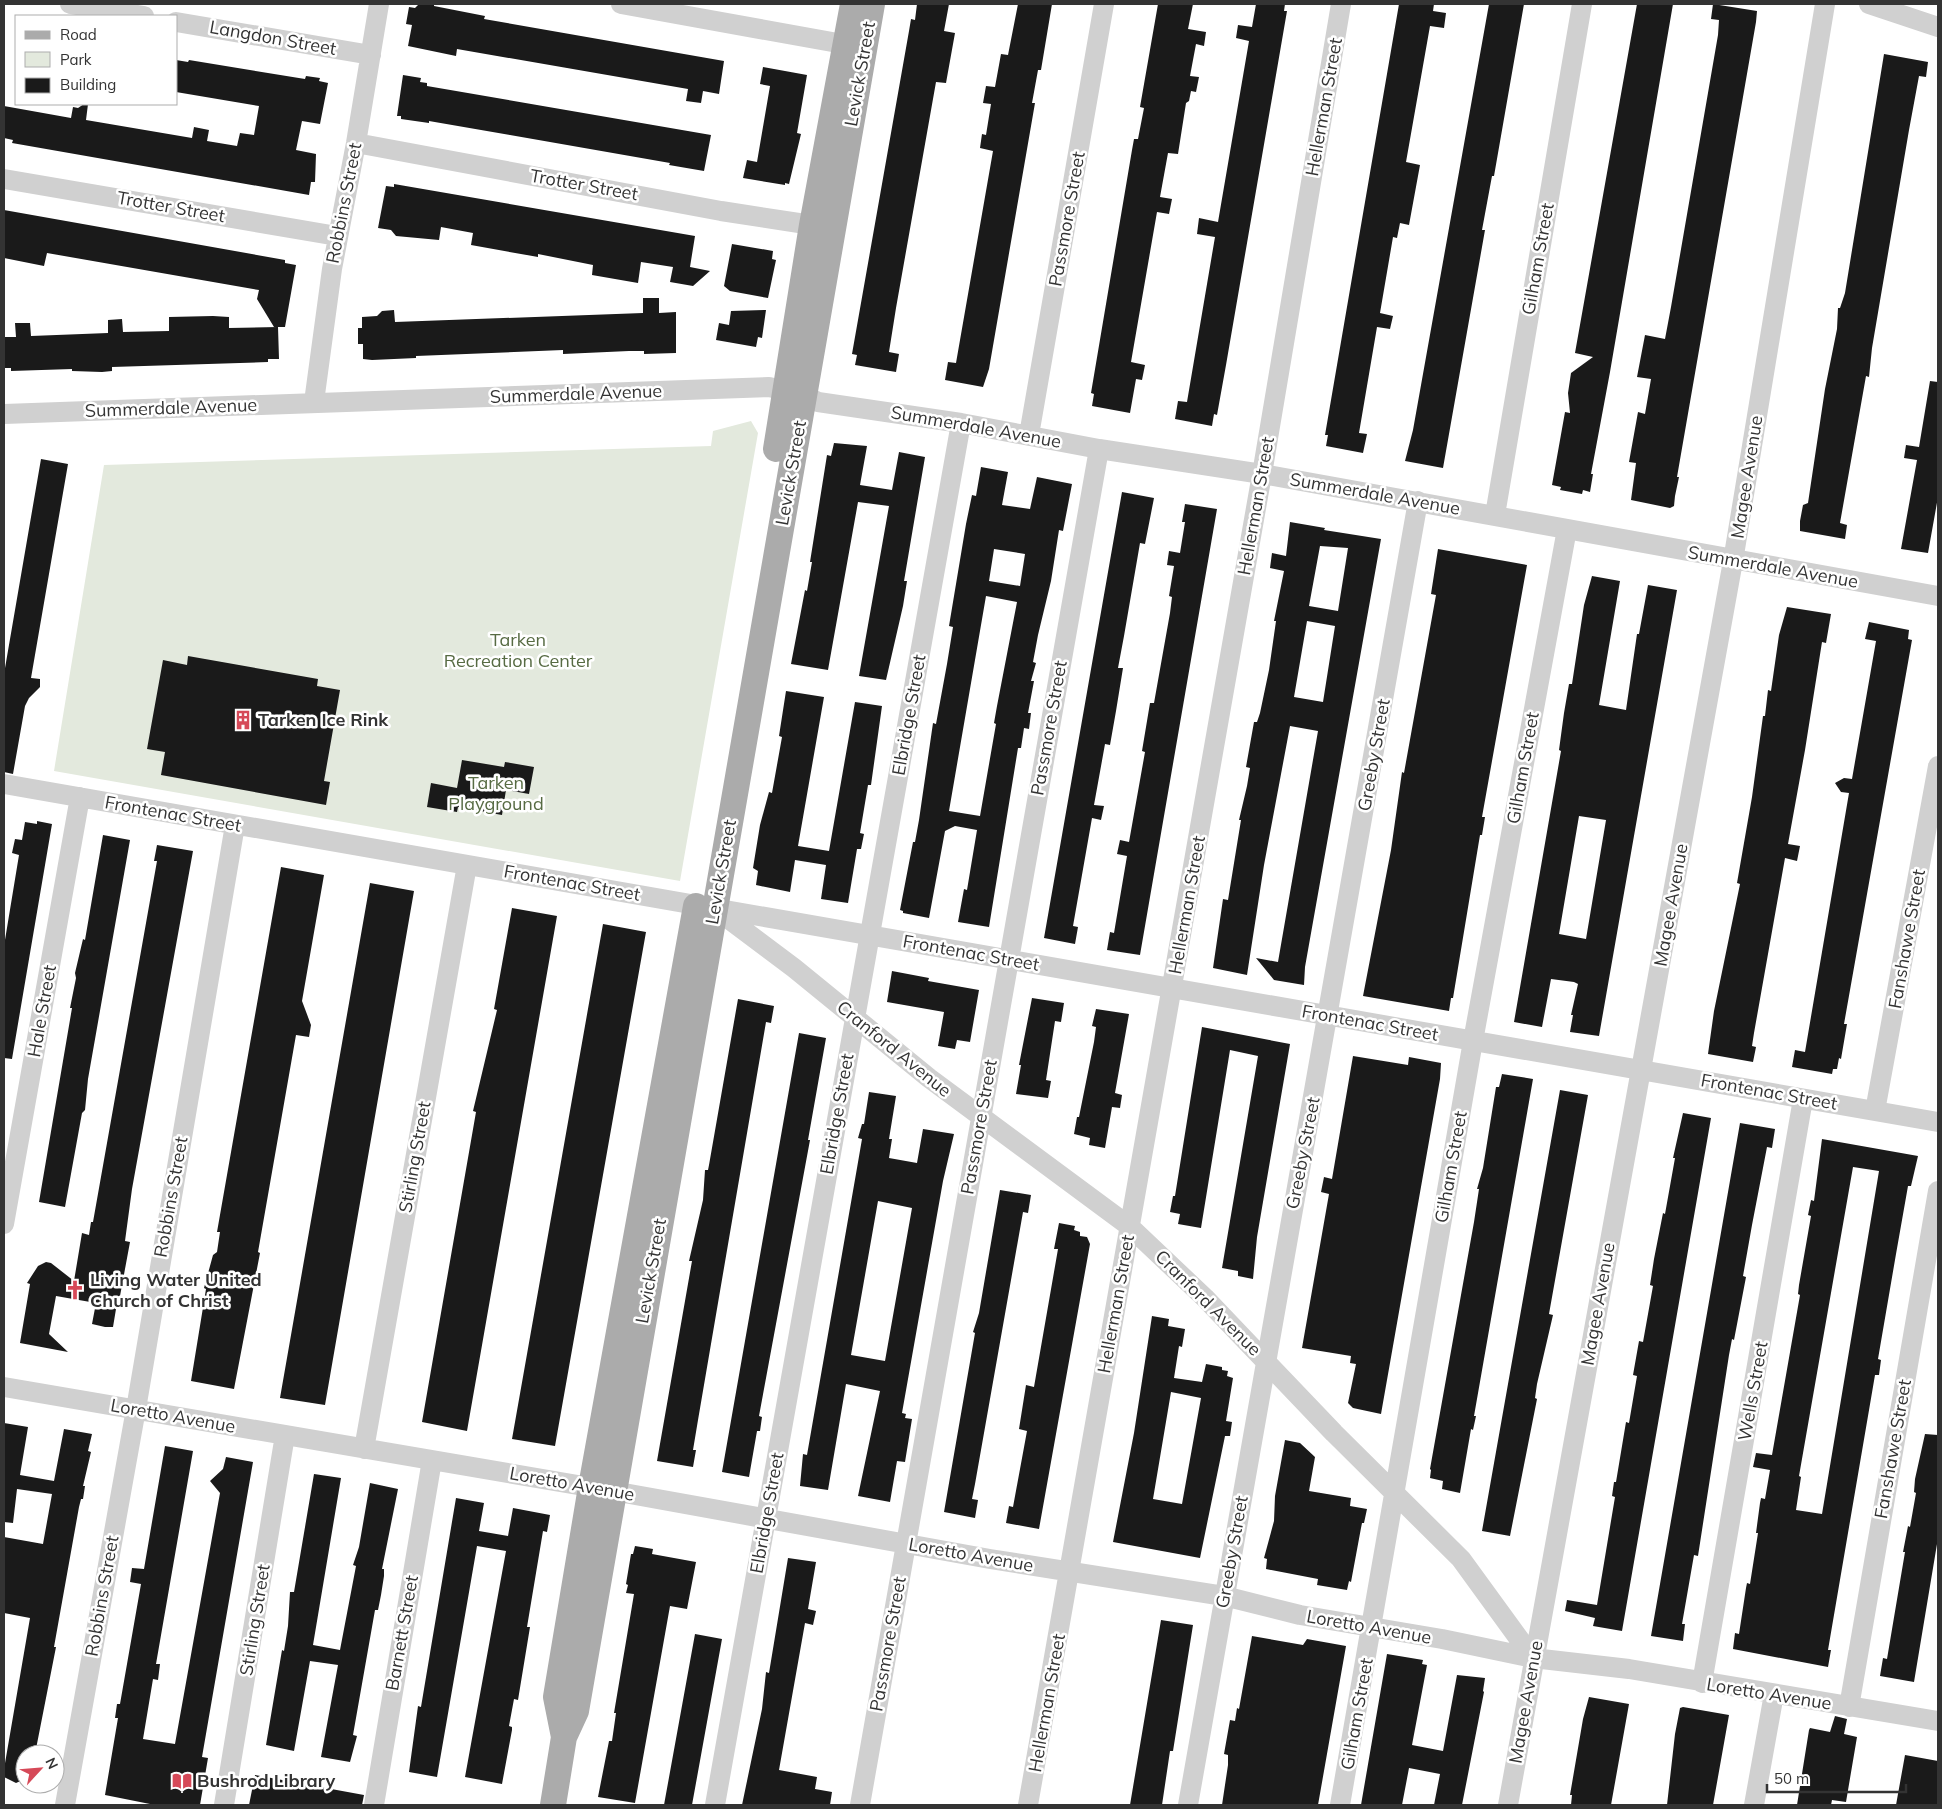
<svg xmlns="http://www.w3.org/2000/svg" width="1942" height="1809" viewBox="0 0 1942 1809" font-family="Mulish,sans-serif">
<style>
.green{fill:#e3e9dd}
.building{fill:#1a1a1a;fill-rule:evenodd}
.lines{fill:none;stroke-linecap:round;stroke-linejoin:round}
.minor{stroke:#d0d0d0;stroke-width:20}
.major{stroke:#ababab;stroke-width:26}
.labels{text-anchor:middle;stroke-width:5;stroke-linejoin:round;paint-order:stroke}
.street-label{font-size:18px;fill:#333;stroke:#fff}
.park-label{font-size:18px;fill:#576b43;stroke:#fff}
.poi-label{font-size:18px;font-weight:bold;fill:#333;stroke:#fff;text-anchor:start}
</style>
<rect width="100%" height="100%" fill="#fff"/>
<path class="green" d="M751 421 758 433 680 881 54 771 104 465 711 446 713 431Z"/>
<path class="building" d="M419 4H434V6L485 16 484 19 724 61 719 94 703 91 701 103 686 101 688 89 457 49 456 56 408 46 412 25 406 24 409 7 415 8Z
M917 4H949L944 31 955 33 946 83 936 82 896 308 889 352 899 354 896 372 855 365 857 355 852 354 909 31 911 19 915 20Z
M1018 4H1052L1041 70H1038L1032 103H1035L989 369 983 387 945 380 948 362 956 363 993 151 980 148 982 134 986 135 991 104 983 103 986 86 995 87 1001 54 1008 55Z
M1158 4H1193L1188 29 1206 32 1204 46 1196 44 1190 76 1199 77 1196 92 1191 91 1189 101 1186 103 1178 154 1168 153 1160 197 1172 199 1169 214 1157 212 1131 362 1145 365 1142 380 1136 379 1130 413 1092 406 1094 394 1091 393 1132 150 1134 139H1138L1144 108 1140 107Z
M1256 4H1285L1284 11H1287L1226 365 1217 415 1214 414 1212 426 1175 419 1178 401 1187 402 1215 237 1197 234 1199 218 1218 222 1249 41 1236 38 1238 25 1252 27Z
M1399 4H1434L1433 11 1446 13 1444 28 1430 26 1406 162 1420 165 1409 225 1400 223 1397 238 1393 237 1380 313 1393 316 1390 329 1377 327 1359 433 1367 434 1363 453 1326 446 1328 435H1325Z
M1489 4H1524L1494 176H1492L1482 230H1485L1443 468 1405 461 1413 430Z
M1637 4H1673L1610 372 1591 474H1593L1590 492 1583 490 1582 494 1560 490 1561 487 1552 485 1565 412 1570 413 1568 393 1571 373 1593 357 1575 353Z
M1713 4 1757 11 1756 22 1677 477H1679L1675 496 1674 506 1670 508 1631 500 1636 463 1629 462 1638 412 1645 414 1651 379 1637 377 1645 335 1665 339 1671 307 1718 35 1719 20 1711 19Z
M1884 54 1928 62 1926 77 1919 76 1909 130 1872 348 1869 377 1866 376 1840 523 1847 525 1845 539 1800 531V521L1803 505 1808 503 1825 389 1837 329 1838 308H1840L1845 293Z
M176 60 188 62 189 60 305 79 306 76 320 78 319 81 328 83 320 124 302 121 296 150 316 154 315 182H311L309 195 12 143 13 140 4 138V106L71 118 73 107 78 108 84 104H88L86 120 192 138 194 127 209 130 207 141 237 146 240 133 254 135 259 106 176 92Z
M763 67 807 75 797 133 801 134 789 184 785 183V185L743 178 747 160 757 162 770 86 760 84Z
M403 75 421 78 420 82 427 83V86L711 135 704 171 669 165 670 163 510 135 429 121V123L401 119V116H397Z
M394 184 695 236 690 267 710 271 693 286 670 282 673 267 641 262 638 283 592 275 593 265 538 254V257L471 245 473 233 441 227 439 240 396 236 391 230 378 228 386 186 394 187Z
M4 210 285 260V263L296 265 285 327H274L257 299 259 290 47 253 44 266 4 258Z
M732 244 773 251 772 259 776 260 768 298 730 291 724 286Z
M643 298H659V313L676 312V353L644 354V351H629L563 354V350L416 356V358L372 360 363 359V344H358V328H362V317L377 316 382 311 394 310 395 322 643 313Z
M766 310 762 338 758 337 756 347 716 340 719 323 729 325 731 311Z
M213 316 229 317V328L278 327 279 359H268V362L112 367V371L102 372 72 371V369L11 371V368H4V337H16L15 323H30L31 336 108 333V320L122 319 123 332 169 331V317Z
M1930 381 1938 382V497L1928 553 1901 549 1917 460 1904 458 1906 445 1919 447Z
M834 443 867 446 860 485 892 490 899 452 925 457 904 581H907L903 606 886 680 859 676 889 506 858 502 828 670 791 664 805 590 807 591 812 562H810L827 455 831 456Z
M41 459 68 464 31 678 40 679V687L29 698 25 706 13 774 4 772V674Z
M981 467 1008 472 1002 505 1030 509 1037 477 1072 484 1063 531 1059 530 1051 581 1038 635 1033 662 1036 663 1031 681H1034L1028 713H1031L1029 729 1024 728 1021 748H1018L989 927 958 922 964 889 967 890 977 830 955 826 945 831 929 918 903 913V911L900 910 913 842H915L919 820 933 723 936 724 947 664 953 627 949 626 966 524 972 495 976 496ZM994 549 1025 554 1020 586 989 581ZM986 596 1017 602 997 706 994 723 996 724 980 816 949 811Z
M1122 492 1154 498 1145 544 1140 543 1124 636 1118 668H1123L1116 711 1110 745 1105 744 1094 805 1104 806 1101 820 1092 818 1073 926 1078 927 1075 944 1044 938Z
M1185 504 1217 509 1140 955 1107 950 1110 932 1114 933 1127 856 1117 854 1120 840 1129 842 1145 752 1142 751 1150 703H1154L1170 613 1172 597 1169 596 1174 566 1167 565 1169 551 1180 553 1185 522H1182Z
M1290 522 1325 528 1324 530 1381 539 1305 967 1304 985 1274 980 1256 958 1278 962 1318 731 1290 726 1264 865 1247 975 1213 968 1223 899 1228 900 1241 820H1239L1247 786 1250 768 1246 767 1254 722H1257L1260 713 1269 670 1276 621H1274L1284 571 1270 568 1272 553 1286 556ZM1320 546 1348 548 1338 611 1309 606ZM1307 621 1335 626 1323 702 1294 697Z
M1438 549 1527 565 1482 817H1485L1482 835H1480L1453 998H1451L1449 1011 1363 996 1391 850 1402 772 1404 773 1436 595 1431 594Z
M1592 576 1620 581 1599 705 1626 710 1637 634H1639L1648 585 1677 590 1599 1036 1570 1032 1573 1015H1571L1578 984 1574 982 1551 979 1542 1027 1514 1022 1561 751 1559 750 1564 713 1569 684H1572L1584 605ZM1579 816 1606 820 1586 939 1559 934Z
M1787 607 1831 614 1826 643 1822 642 1805 750 1788 844 1800 846 1797 861 1785 858 1754 1033 1752 1046 1756 1047 1753 1062 1708 1054 1714 1011 1740 884 1737 883 1752 797 1763 716H1765L1768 690 1771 691 1779 635Z
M1869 622 1909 630 1908 639 1912 640 1844 1024H1847L1841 1059 1839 1058 1837 1069H1833L1832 1074 1792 1067 1795 1050 1805 1052 1849 793 1841 792 1835 783 1844 778 1852 779 1876 641 1865 639Z
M188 656 318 679 317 686 340 690 324 781 330 782 326 805 161 775 165 752 147 749 163 660 187 665Z
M786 691 824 697 798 846 829 851 855 702 882 706 871 785H868L860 833 864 834 861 849H857L848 903 821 899 826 865 795 860 790 892 756 885 758 871 753 868 760 825 769 792 772 793 782 737 779 736Z
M462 760 504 767 505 762 534 767 529 794 506 790 502 815 458 807 457 812 427 807 431 783 457 788Z
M37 821 52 824 12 1059 4 1058V946L19 855 12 853 15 839 22 840 25 822 37 824Z
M103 835 130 840 88 1079 85 1110 82 1113 65 1207 39 1202 72 1008H70L76 978 75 973 83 939 85 940Z
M157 845 193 851 132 1189 125 1241 130 1242 120 1296 121 1302 116 1309 113 1327H105L92 1324 96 1303 56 1296 49 1334 68 1352 20 1343 30 1284 27 1283 38 1266 46 1262 51 1263 74 1281 82 1233 89 1235 91 1222H93L157 861H154Z
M281 867 324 875 302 1001 311 1025 309 1037 296 1035 258 1252 260 1253 234 1389 191 1381 206 1289 204 1288 213 1255 217 1252 220 1232H217Z
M370 883 414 891 325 1405 280 1398Z
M512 908 557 916 467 1431 422 1422 476 1112 473 1111 497 1010 494 1009Z
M603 924 646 932 555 1446 512 1439Z
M892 971 929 978 928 981 979 990 970 1042 957 1040 955 1049 938 1046 944 1012 887 1002Z
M1032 998 1064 1003 1061 1022 1055 1021 1046 1080 1051 1081 1048 1098 1016 1094 1021 1065H1019Z
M738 999 774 1006 771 1023 766 1022 698 1420 693 1450H696L693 1467 657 1461 692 1261H689L703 1200 705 1170H708L709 1165Z
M1096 1009 1129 1014 1115 1093 1122 1095 1120 1108 1112 1107 1105 1148 1089 1145 1090 1138 1074 1134 1077 1117H1079L1094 1042 1096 1027 1092 1026Z
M1202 1027 1290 1044 1257 1237 1253 1279 1238 1276V1271L1222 1268 1258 1056 1230 1050 1201 1228 1178 1224 1180 1214 1170 1212 1173 1196H1175Z
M799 1033 826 1038 808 1140H810L759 1416 762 1417 760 1431H757L749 1477 722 1472Z
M1353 1056 1408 1065 1409 1057 1441 1063 1440 1079 1381 1414 1353 1408 1348 1403 1356 1364 1350 1363 1351 1356 1302 1348 1329 1194 1321 1192 1324 1177 1332 1179Z
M1502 1074 1533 1079 1474 1416H1476L1473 1430 1471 1429 1460 1493 1442 1489 1443 1481 1430 1478 1431 1470 1430 1469 1474 1222 1479 1189H1477L1483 1168 1496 1087H1499Z
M1560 1090 1588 1095 1549 1314 1553 1315 1537 1384 1535 1398 1537 1399 1510 1536 1482 1531Z
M869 1092 896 1096 889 1139H892L889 1158 917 1163 923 1129 954 1134 943 1181 902 1413 906 1414 905 1418 912 1419 905 1462 897 1461 890 1502 858 1496 880 1391 846 1384 828 1490 800 1486 803 1454 807 1455 857 1168 862 1139 858 1138 862 1124H864ZM878 1201 912 1208 885 1361 851 1355Z
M1683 1113 1711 1118 1622 1631 1593 1626 1595 1618 1565 1611 1567 1600 1597 1605 1615 1497 1612 1496 1614 1482H1616L1626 1422 1629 1423 1637 1376 1633 1375 1639 1341 1643 1342 1653 1286 1650 1285 1654 1259 1663 1213 1665 1214 1675 1158H1673Z
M1740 1123 1775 1129 1772 1148 1767 1147 1752 1225 1743 1276 1746 1277 1734 1340 1732 1339 1729 1355 1698 1556 1694 1555 1682 1624H1685L1683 1641 1651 1636Z
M1822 1139 1918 1156 1911 1186H1908L1896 1254 1878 1359 1881 1360 1879 1375H1875L1828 1650H1831L1828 1667 1733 1649 1735 1633 1739 1634 1746 1588 1747 1583 1750 1584 1758 1533H1756L1760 1503 1761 1498 1765 1499 1770 1470 1753 1467 1756 1453 1772 1455 1800 1295 1798 1294 1799 1285 1811 1216 1808 1215 1811 1200 1814 1201ZM1853 1167 1879 1171 1822 1514 1796 1510 1801 1477 1799 1476Z
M1000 1190 1031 1195 1028 1213 1023 1212 975 1484 972 1499 978 1500 975 1518 944 1512 975 1333 973 1332 979 1313Z
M1059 1223 1075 1226 1074 1230 1080 1232V1236L1087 1237 1090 1244 1039 1529 1006 1523 1009 1506 1013 1507 1027 1431 1019 1429 1026 1385 1034 1387 1058 1249H1054Z
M1152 1316 1169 1319 1168 1326 1185 1329 1182 1347 1179 1346 1174 1378 1202 1382 1206 1364 1222 1367V1370L1228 1371 1227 1376 1233 1378 1226 1421 1232 1422 1230 1436H1225L1200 1558 1113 1542 1134 1433ZM1171 1392 1201 1398 1182 1504 1153 1499Z
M4 1423 28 1427 20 1475 54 1481 64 1429 92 1434 88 1451 91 1452 83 1486H85L83 1499H81L79 1507 54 1647H56L35 1754H25V1779L16 1783 4 1777V1769L30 1618 4 1613V1537L43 1544 52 1494 17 1489 13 1523 4 1522Z
M1925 1434 1938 1435V1538L1914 1682 1880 1676 1883 1658 1887 1659 1905 1552H1903L1908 1526 1910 1527 1916 1493 1914 1492 1915 1479Z
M1285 1440 1300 1443 1315 1457 1309 1491 1351 1498 1350 1506 1367 1509 1364 1523H1362L1361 1528 1351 1582 1349 1581 1347 1590 1317 1585 1318 1579 1266 1569 1267 1559 1264 1558 1274 1521 1275 1496Z
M165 1446 193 1451 156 1664H160L158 1680 153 1679 143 1739 175 1744 220 1493 210 1481 223 1469 226 1457 253 1462 202 1757 208 1758 200 1805H155L105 1795 118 1718H115L117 1704H120L141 1584 130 1582 132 1568 144 1569Z
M314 1474 341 1478 313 1645 340 1650 356 1566 353 1565 359 1547 370 1483 398 1489 382 1569H384V1576L381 1595 378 1610H375L353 1735 357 1736 350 1762 321 1757 338 1665 310 1661 294 1751 266 1745 282 1650 284 1651 288 1626 290 1592H294Z
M456 1498 484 1503 479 1531 508 1536 513 1508 550 1515 547 1532 543 1531 527 1627H530L518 1700 514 1699 509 1726 512 1727V1730L502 1784 465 1777 506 1551 477 1546 437 1777 409 1772 418 1706 421 1707Z
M635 1546 653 1549 652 1554 696 1562 687 1609 670 1606 635 1803 598 1797 609 1741H612L616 1713H614L634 1594 626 1593 628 1585 626 1584 631 1554H633Z
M788 1558 816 1562 808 1609 816 1611 813 1625 805 1623 779 1770 817 1777 815 1789 832 1792 830 1805H742L762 1709 766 1672 769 1673Z
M1161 1620 1193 1625 1173 1751H1170L1162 1805H1130Z
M695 1634 722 1639 692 1805H664Z
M1252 1636 1303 1645 1307 1639 1346 1646 1318 1805H1222L1228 1765V1755L1224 1754 1230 1720 1235 1721 1237 1708 1239 1709Z
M1387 1654 1423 1660 1422 1664 1427 1665 1412 1745 1443 1751 1457 1675 1485 1678 1483 1691 1484 1692 1462 1805H1434L1440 1774 1409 1768 1402 1805H1361Z
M1589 1697 1629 1704 1611 1805H1571L1572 1795H1570L1583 1719Z
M1683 1707 1729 1715 1713 1805H1667L1675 1734 1680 1708Z
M1835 1716 1847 1719 1844 1734 1857 1737 1846 1802 1832 1800 1831 1805H1797L1809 1730 1810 1728 1830 1732Z
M1905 1755 1938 1761V1805H1896Z
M255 1775 364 1795 362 1805H249Z"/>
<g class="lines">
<path class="minor" d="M70 4 144 16
M621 4 860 47
M1869 4 1938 27
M176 22 371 55
M356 143 721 211 812 225
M4 179 337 236
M314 402 332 269 356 143 379 4
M4 414 769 387 804 395 818 402 961 423 1099 449 1262 474 1938 596
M1029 435 1104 4
M1495 515 1582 4
M4 784 1938 1122
M718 911 794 968 929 1078 1129 1226 1205 1298 1334 1433 1461 1559 1533 1658
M1875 1111 1938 766
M4 1224 80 797
M4 1387 613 1491 990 1559 1224 1596 1300 1615 1442 1639 1533 1658 1629 1669 1938 1721
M364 1449 467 865
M1702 1683 1803 1099
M1849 1707 1938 1191
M65 1805 136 1409 235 825
M224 1805 285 1435
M374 1805 432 1460
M715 1805 961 423
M860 1805 1099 449
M1028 1805 1262 474 1341 4
M1188 1805 1418 501
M1340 1805 1473 1041 1567 529
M1508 1805 1733 561 1825 4
M1754 1805 1774 1694"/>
<path class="major" d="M776 449 812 225 853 4
M564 1737 556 1697 591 1487 696 906
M553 1805 564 1737 576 1711 872 4"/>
</g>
<defs>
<symbol id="building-bare" viewBox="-9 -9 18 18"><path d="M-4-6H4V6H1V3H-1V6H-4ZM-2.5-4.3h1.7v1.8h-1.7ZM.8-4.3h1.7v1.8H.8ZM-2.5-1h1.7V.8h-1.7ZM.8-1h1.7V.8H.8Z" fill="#d64958" stroke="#fff" stroke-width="2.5" paint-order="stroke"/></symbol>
<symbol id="church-bare" viewBox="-9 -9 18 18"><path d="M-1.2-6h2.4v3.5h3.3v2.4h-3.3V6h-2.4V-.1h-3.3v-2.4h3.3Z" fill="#d64958" stroke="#fff" stroke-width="2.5" paint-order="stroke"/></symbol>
<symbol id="library-bare" viewBox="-9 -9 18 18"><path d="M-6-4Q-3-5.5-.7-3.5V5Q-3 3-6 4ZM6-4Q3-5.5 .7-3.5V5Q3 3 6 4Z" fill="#d64958" stroke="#fff" stroke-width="2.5" paint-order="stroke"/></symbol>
</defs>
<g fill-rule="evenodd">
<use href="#building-bare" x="229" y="706" width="28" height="28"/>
<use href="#church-bare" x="61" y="1276" width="28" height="28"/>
<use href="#library-bare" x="168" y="1767" width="28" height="28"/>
</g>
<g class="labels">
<g class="street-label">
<text transform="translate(273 38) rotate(10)" y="6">Langdon Street</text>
<text transform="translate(860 74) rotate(-80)" y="6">Levick Street</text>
<text transform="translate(1324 107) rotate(-80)" y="6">Hellerman Street</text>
<text transform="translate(584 185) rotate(10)" y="6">Trotter Street</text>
<text transform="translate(344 203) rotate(-79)" y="6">Robbins Street</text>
<text transform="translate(171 207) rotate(10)" y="6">Trotter Street</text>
<text transform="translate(1067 219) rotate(-80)" y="6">Passmore Street</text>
<text transform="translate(1538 259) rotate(-80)" y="6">Gilham Street</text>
<text transform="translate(576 394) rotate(-2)" y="6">Summerdale Avenue</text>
<text transform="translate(171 408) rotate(-2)" y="6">Summerdale Avenue</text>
<text transform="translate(976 427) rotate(10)" y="6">Summerdale Avenue</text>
<text transform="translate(791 473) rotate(-80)" y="6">Levick Street</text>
<text transform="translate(1747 477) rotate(-81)" y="6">Magee Avenue</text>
<text transform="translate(1375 494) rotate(10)" y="6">Summerdale Avenue</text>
<text transform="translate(1256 506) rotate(-80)" y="6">Hellerman Street</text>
<text transform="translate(1773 567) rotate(10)" y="6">Summerdale Avenue</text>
<text transform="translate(909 715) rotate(-80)" y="6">Elbridge Street</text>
<text transform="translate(1049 728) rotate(-80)" y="6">Passmore Street</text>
<text transform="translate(1374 755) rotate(-80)" y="6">Greeby Street</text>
<text transform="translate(1523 768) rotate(-80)" y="6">Gilham Street</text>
<text transform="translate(173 814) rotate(10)" y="6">Frontenac Street</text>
<text transform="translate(721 872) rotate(-80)" y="6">Levick Street</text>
<text transform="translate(572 883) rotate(10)" y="6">Frontenac Street</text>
<text transform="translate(1187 905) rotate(-80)" y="6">Hellerman Street</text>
<text transform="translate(1671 905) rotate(-80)" y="6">Magee Avenue</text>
<text transform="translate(1907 939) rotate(-80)" y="6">Fanshawe Street</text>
<text transform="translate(971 953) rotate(10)" y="6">Frontenac Street</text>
<text transform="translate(42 1011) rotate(-80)" y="6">Hale Street</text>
<text transform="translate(1370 1023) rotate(10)" y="6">Frontenac Street</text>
<text transform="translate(894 1049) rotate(39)" y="6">Cranford Avenue</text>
<text transform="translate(1769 1092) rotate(10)" y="6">Frontenac Street</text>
<text transform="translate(837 1114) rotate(-80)" y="6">Elbridge Street</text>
<text transform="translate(979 1127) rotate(-80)" y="6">Passmore Street</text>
<text transform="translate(1303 1153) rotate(-79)" y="6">Greeby Street</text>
<text transform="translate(415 1157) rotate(-80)" y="6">Stirling Street</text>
<text transform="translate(1451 1167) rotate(-80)" y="6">Gilham Street</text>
<text transform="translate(171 1197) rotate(-80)" y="6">Robbins Street</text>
<text transform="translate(651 1271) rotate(-80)" y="6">Levick Street</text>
<text transform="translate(1208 1303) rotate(45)" y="6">Cranford Avenue</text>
<text transform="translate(1116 1304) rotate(-80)" y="6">Hellerman Street</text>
<text transform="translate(1598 1304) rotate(-80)" y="6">Magee Avenue</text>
<text transform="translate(1753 1391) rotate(-80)" y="6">Wells Street</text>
<text transform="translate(173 1416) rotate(10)" y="6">Loretto Avenue</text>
<text transform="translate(1893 1449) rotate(-80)" y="6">Fanshawe Street</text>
<text transform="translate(572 1484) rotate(10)" y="6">Loretto Avenue</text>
<text transform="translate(767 1513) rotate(-80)" y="6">Elbridge Street</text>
<text transform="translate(1232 1552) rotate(-80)" y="6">Greeby Street</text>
<text transform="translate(971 1555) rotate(10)" y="6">Loretto Avenue</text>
<text transform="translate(102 1596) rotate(-80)" y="6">Robbins Street</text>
<text transform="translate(255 1620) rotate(-81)" y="6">Stirling Street</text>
<text transform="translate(1369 1627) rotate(10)" y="6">Loretto Avenue</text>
<text transform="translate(402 1633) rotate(-80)" y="6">Barnett Street</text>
<text transform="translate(888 1644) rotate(-80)" y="6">Passmore Street</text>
<text transform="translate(1769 1694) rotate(9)" y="6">Loretto Avenue</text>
<text transform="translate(1526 1702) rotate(-80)" y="6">Magee Avenue</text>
<text transform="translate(1047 1703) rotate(-80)" y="6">Hellerman Street</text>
<text transform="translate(1357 1714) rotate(-80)" y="6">Gilham Street</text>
</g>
<g class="park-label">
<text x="518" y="646">Tarken<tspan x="518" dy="21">Recreation Center</tspan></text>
<text x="496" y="789">Tarken<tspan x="496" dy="21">Playground</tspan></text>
</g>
<g class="poi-label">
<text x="258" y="726">Tarken Ice Rink</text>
<text x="90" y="1286">Living Water United<tspan x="90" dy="21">Church of Christ</tspan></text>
<text x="197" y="1787">Bushrod Library</text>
</g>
</g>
<rect width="1942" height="1809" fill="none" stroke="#333333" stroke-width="10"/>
<rect x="15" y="15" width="162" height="90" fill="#ffffff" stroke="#adadad"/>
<rect x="25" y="31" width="25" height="8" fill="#ababab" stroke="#adadad"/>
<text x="60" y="40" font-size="15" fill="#333333">Road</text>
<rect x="25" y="52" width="25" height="15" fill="#e3e9dd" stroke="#adadad"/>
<text x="60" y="65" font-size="15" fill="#333333">Park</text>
<rect x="25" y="78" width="25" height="15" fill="#1a1a1a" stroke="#adadad"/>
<text x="60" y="90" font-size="15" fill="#333333">Building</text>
<g transform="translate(40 1769) rotate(64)"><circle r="24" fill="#ffffff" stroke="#adadad"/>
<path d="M0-4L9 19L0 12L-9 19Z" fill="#d64958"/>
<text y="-8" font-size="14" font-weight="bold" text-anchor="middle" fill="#333333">N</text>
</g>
<path d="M1767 1784v8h139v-8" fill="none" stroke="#333333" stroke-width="2.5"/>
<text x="1774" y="1784" font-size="15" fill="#333333" stroke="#ffffff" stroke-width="4" paint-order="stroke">50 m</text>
</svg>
